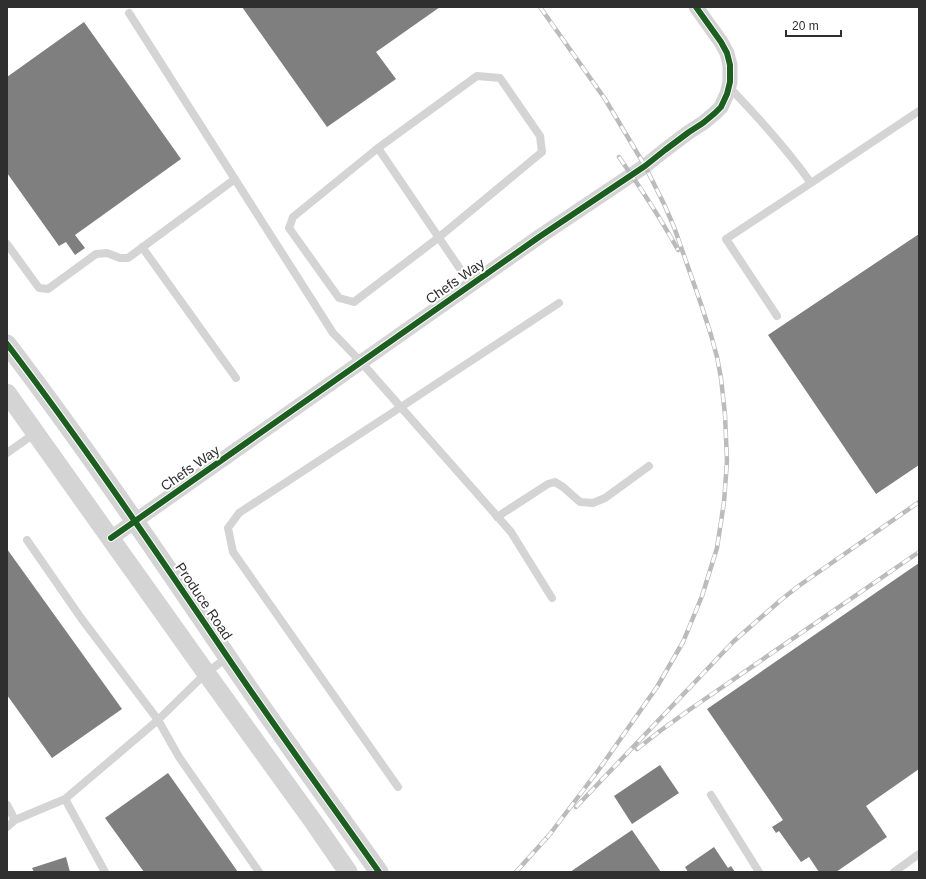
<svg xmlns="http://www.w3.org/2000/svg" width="926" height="879" viewBox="0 0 926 879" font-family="Arial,sans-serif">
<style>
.building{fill:#7f7f7f}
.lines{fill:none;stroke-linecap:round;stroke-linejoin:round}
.service{stroke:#d4d4d4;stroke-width:8}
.minor{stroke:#d4d4d4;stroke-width:15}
.tertiary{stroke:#d4d4d4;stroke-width:19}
.rail-casing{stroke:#bbb;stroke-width:4.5}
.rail{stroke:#fff;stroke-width:3;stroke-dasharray:9;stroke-linecap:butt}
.cycleway-casing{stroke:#fff;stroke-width:8}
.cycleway{stroke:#1b5e20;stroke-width:6}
.labels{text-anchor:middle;stroke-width:4;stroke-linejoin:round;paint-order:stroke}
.street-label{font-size:14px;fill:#2f2f2f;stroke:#fff}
</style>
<rect width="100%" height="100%" fill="#fff"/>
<path class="building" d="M242 7H440L376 52 396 79 327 127Z
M84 22 181 159 75 235 85 248 75 255 66 242 59 246 7 173V77Z
M919 234V465L876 494 768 335Z
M7 549 122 709 52 758 7 695Z
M919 563V769L866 806 887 837 836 872H819L809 857 801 862 779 831 776 833 772 827 783 820 707 709Z
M660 765 679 793 632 824 614 796Z
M168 773 238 872H144L105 818Z
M632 830 661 872H570Z
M714 847 728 868 731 866 735 872H688L685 867Z
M66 857 70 872H34L32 868Z"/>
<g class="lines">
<path class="service" d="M129 13 333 333 361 362 511 532 552 598
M729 87C758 117 786 148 811 183L919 111
M378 148 477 76 500 78 540 136 542 152 438 238 354 302 339 298 289 228 293 217 378 148 471 285
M7 244 39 288 48 289 96 254 107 253 120 258H128L235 179
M142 247 236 378
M777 316 726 239 811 183
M7 453 35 433
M497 517 548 484 555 482 563 487 580 502 593 503 605 498 649 466
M27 540 81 618 158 720 179 757 259 872
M398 787 233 552 228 528 239 513 401 407 559 303
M711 795 759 872
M65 799 105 872
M7 805 15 820
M7 827 15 820 65 799 158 720 206 673 228 657
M894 872 919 854"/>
<path class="minor" d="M111 538 539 237 645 166 665 150 689 132 703 123 715 113 721 107 727 94 730 82V65L727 53 721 42 696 7"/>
<path class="tertiary" d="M7 344C87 449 161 559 235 668 282 737 331 804 379 872
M7 393 214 684 315 824 348 872"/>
<defs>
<path id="rail" d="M540 7 605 99 645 166 664 204 674 227 701 304 711 335 717 357 721 378 725 415 727 461 724 502 717 548 702 596 683 642 657 687 600 768 547 838
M619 157C640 187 660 217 678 250
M637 749 660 731 689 710 919 552
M576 807 734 641 782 599 800 585 919 502
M516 872 551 833"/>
</defs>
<use href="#rail" class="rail-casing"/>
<use href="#rail" class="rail"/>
<defs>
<path id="cycleway" d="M7 344C87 449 161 559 235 668 282 737 331 804 379 872
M111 538 539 237 645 166 665 150 689 132 703 123 715 113 721 107 727 94 730 82V65L727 53 721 42 696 7"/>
</defs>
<use href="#cycleway" class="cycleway-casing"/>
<use href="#cycleway" class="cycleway"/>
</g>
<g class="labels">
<g class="street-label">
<text transform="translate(455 281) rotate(-35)" y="5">Chefs Way</text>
<text transform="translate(190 468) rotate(-35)" y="5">Chefs Way</text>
<text transform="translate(204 601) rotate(56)" y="5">Produce Road</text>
</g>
</g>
<rect width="926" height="879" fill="none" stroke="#2f2f2f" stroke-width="16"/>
<path d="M786 30v6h55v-6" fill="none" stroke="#2f2f2f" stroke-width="2"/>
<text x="792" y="30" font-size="12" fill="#2f2f2f" stroke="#ffffff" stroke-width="3" paint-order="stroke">20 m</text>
</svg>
